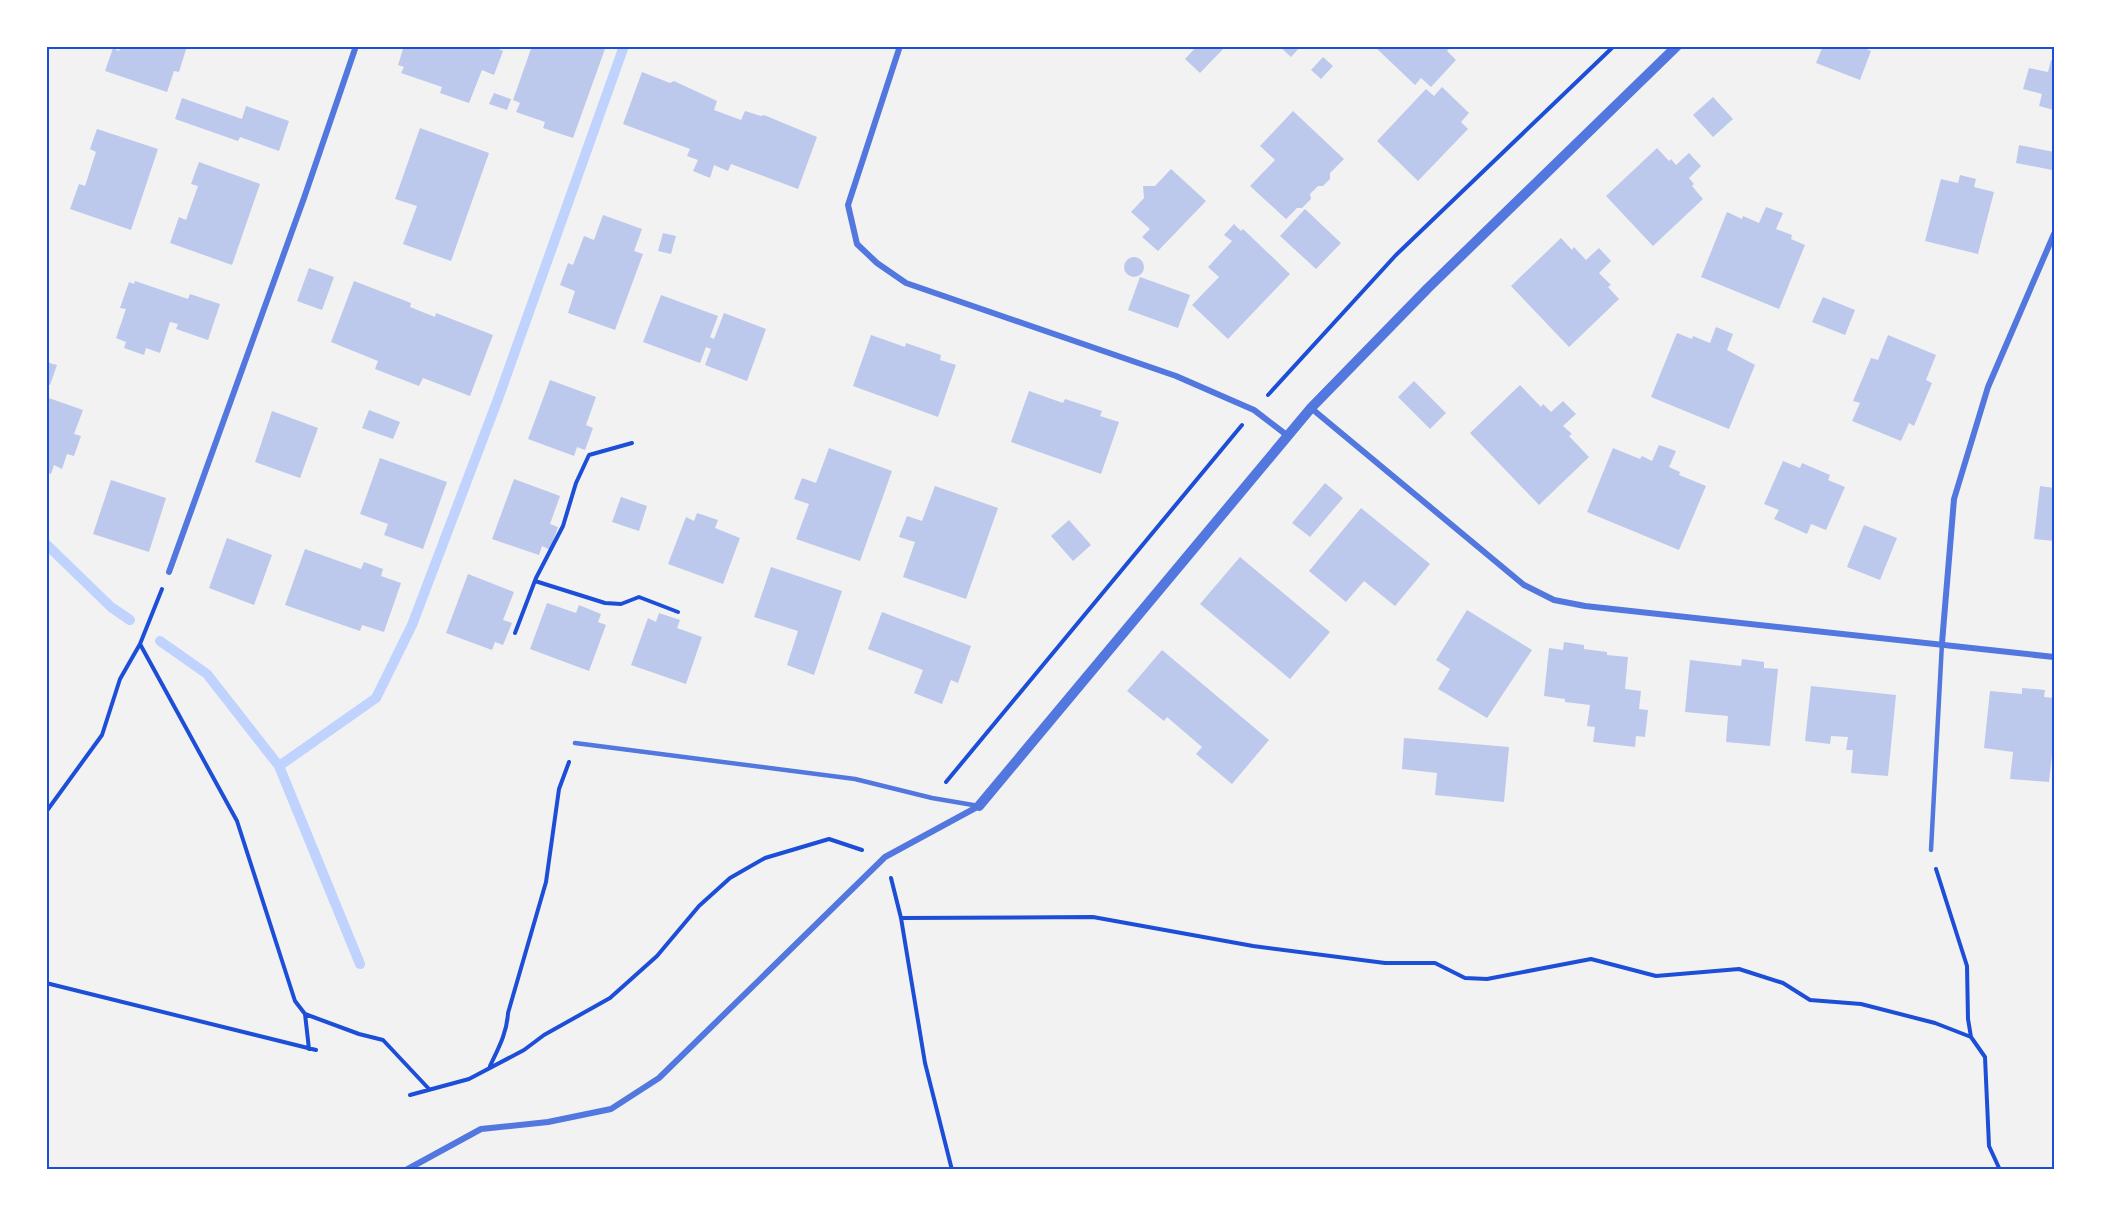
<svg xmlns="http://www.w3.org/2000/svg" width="2101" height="1216" viewBox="0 0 2101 1216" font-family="Karla,sans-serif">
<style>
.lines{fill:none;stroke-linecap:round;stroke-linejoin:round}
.stream{stroke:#bfd3fe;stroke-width:10}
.building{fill:#bdc9ec}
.path{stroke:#1d4ed8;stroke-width:4}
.service{stroke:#5277de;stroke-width:4.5}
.minor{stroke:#5277de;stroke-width:6}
.tertiary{stroke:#5277de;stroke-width:10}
.neatline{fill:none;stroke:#1d4ed8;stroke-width:2}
</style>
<rect width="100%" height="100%" fill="#f2f2f2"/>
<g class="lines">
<path class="stream" d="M46 544 111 607 130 620
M160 641 207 674 279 766 360 964
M279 766 376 698 412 625 498 399 624 46"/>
</g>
<path class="building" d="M121 46H187L179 72 174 71 167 92 105 71 113 48 119 51Z
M404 46H491L503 51 494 75 482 70 469 103 440 93 442 87 401 73 404 67 398 65Z
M532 46H606L573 138 543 128 545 122 516 112 520 103 513 100Z
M1197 46H1226L1200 73 1185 59Z
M1279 46H1301L1291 57Z
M1374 46H1451L1447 51 1456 60 1431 87 1421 78 1415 85Z
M1823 46H1859L1871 51 1860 80 1816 63Z
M1323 57 1333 66 1321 79 1311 70Z
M2051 60 2054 61V110L2039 106 2042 94 2023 89 2029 68 2048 72Z
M642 72 670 83 674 81 717 101 714 110 741 120 745 111 761 116 764 115 817 137 798 189 731 164 728 171 714 165 710 178 693 171 698 160 687 156 690 149 623 124Z
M1442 87 1469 113 1461 122 1468 129 1418 181 1377 141 1426 89 1434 96Z
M494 93 511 99 507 110 489 104Z
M1713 97 1733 119 1713 137 1693 115Z
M182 98 242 119 246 106 289 121 279 151 240 137 238 141 175 119Z
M1293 111 1344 159 1330 173V179L1323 186H1318L1310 194 1311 199 1302 208H1297L1286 219 1250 186 1275 160 1260 146Z
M420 128 489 153 451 261 403 244 417 206 395 199Z
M97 129 158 149 131 230 70 209 79 184 85 186 96 152 90 149Z
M2019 145 2054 152 2052 170 2016 163Z
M1657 148 1669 161 1671 159 1676 165 1689 153 1701 166 1689 178 1694 184 1692 186 1703 199 1653 246 1606 196Z
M199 162 260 184 232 265 170 243 179 217 186 220 198 186 191 184Z
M1171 169 1206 201 1158 251 1142 237 1150 229 1131 212 1144 198 1143 186H1155Z
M1960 175 1976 179 1974 187 1994 192 1978 254 1925 241 1941 179 1958 183Z
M1766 207 1783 213 1776 229 1792 235 1791 239 1805 245 1779 309 1701 277 1727 212 1742 219 1743 216 1759 223Z
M1305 209 1341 243 1316 269 1280 236Z
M603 215 642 229 634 251 643 254 615 330 568 313 575 291 560 285 568 263 573 265 584 236 594 240Z
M1234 224 1241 231 1243 229 1290 274 1228 339 1192 305 1219 277 1208 267 1232 241 1224 235Z
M663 233 676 236 671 254 658 251Z
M1561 238 1572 250 1574 247 1586 260 1599 248 1611 261 1599 273 1611 285 1608 287 1619 299 1569 347 1511 286Z
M1124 267a10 10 0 1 1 20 0a10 10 0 1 1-20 0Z
M309 268 334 277 322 310 297 301Z
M1140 277 1190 295 1178 328 1128 310Z
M135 281 188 299 190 294 220 304 208 340 176 329 178 324 170 322 160 353 146 348 144 355 124 348 126 342 116 338 126 309 120 308 129 282 134 284Z
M354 281 411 303 410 307 435 317 436 313 493 335 470 396 423 378 419 386 375 369 378 361 331 342Z
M661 295 718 316 710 337 714 339 724 313 766 329 747 381 705 365 711 349 706 347 700 363 643 342Z
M1823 297 1855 310 1845 335 1812 322Z
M1716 327 1733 334 1727 350 1755 365 1729 429 1651 397 1677 333 1692 339 1693 336 1710 343Z
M871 335 905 347 906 343 941 355 940 360 956 365 938 417 853 386Z
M1888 335 1936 355 1926 380 1932 383 1914 426 1909 423 1901 441 1852 421 1860 403 1853 401 1871 358 1878 360Z
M46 362 57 365 50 385 46 384Z
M550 380 596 397 586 425 593 428 585 450 577 447 574 456 528 439Z
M1414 381 1446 413 1430 429 1398 397Z
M1520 385 1541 407 1543 404 1551 412 1563 401 1576 414 1563 426 1572 434 1569 436 1589 457 1539 505 1470 433Z
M1029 391 1063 403 1065 399 1102 411 1100 416 1119 422 1101 474 1011 442Z
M46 397 83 410 74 434 81 436 74 456 67 454 62 469 54 465 51 474 46 472Z
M369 410 400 422 393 439 362 428Z
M272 411 318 428 300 478 255 462Z
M1659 445 1676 451 1669 467 1680 472 1679 475 1706 486 1679 550 1587 512 1613 448 1640 459 1642 456 1652 461Z
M829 448 892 471 860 561 796 539 809 504 794 499 802 478 816 483Z
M380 458 447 482 423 549 384 535 388 524 360 514Z
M1783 461 1800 468 1802 463 1830 475 1828 480 1845 487 1826 530 1811 524 1807 534 1774 519 1779 510 1764 504Z
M514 479 560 496 550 524 558 527 550 550 542 546 539 555 492 539Z
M111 480 166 498 149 552 93 534Z
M1325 483 1343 498 1310 537 1292 523Z
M935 486 998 508 966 599 903 577 915 542 899 537 907 516 922 521Z
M2040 486 2054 488V541L2034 539Z
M621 497 647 506 639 531 612 522Z
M1361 508 1430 564 1395 606 1364 581 1346 602 1309 571Z
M697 513 718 520 715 528 740 538 723 584 668 564 686 517 694 521Z
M1069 520 1091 545 1073 561 1051 536Z
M1864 525 1897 538 1880 580 1847 567Z
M227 538 272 555 254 605 209 588Z
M305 549 361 569 364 562 383 569 381 576 401 583 384 632 362 625 360 631 285 605Z
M1240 557 1330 632 1290 679 1200 604Z
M771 567 842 591 814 675 787 665 798 631 754 617Z
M468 574 514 592 503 620 512 623 503 645 495 642 492 650 446 633Z
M547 603 576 613 579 605 601 614 598 622 606 625 589 671 530 649Z
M1467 610 1532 650 1487 718 1438 689 1450 669 1436 660Z
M882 612 971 646 958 683 951 680 942 704 914 693 923 670 868 649Z
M659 613 680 620 677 628 702 637 686 684 631 665 648 618 656 622Z
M1564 642 1584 645V649L1607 652V655L1628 657 1625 689 1641 691 1639 709 1648 710 1645 737 1636 736 1635 747 1593 742 1595 727 1587 726 1590 705 1565 702V699L1544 696 1549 648 1563 650Z
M1162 650 1269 740 1232 784 1196 754 1202 747 1167 717 1164 721 1127 691Z
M1742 659 1764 662V668L1778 669 1770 746 1726 742 1728 716 1685 712 1690 660 1741 666Z
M1811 686 1896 695 1888 776 1851 773 1853 750H1846L1848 737 1831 736 1830 744 1805 741Z
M2022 688 2045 690 2044 697 2054 698V755H2052L2049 782 2010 779 2013 752 1984 748 1990 691 2022 694Z
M1404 738 1509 747 1504 802 1435 795 1437 773 1402 769Z"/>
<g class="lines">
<path class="path" d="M1268 395 1396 255 1614 46
M535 581 605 603 621 604 639 597 678 612
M515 633 536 578 563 526 576 483 589 455 632 443
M140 644 237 821 295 1001 305 1014 309 1049
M946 782 1242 425
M46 812 102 735 120 679 140 644 162 589
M891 878 901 918 925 1063 952 1170
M901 918 1093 917 1253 946 1385 963H1435L1465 978 1487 979 1591 959 1656 976 1739 969 1783 983 1810 1000 1861 1004 1935 1023 1971 1037 1968 1019 1967 966 1936 869
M46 983 316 1050
M305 1014 359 1034 383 1040 429 1089
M1971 1037 1985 1057 1989 1146 2000 1170
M490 1066C498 1049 507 1033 508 1013L546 882 559 789 569 762
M410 1095 469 1079 524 1050 544 1035 610 998 657 956 699 906 730 878 765 858 829 839 862 850"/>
<path class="service" d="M575 743 855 779 932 798 979 806
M1931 850 1942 643"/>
<path class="minor" d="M900 46 848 205 857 244 877 263 906 283 1176 376 1254 410 1288 436
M1311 408 1524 585 1554 600 1585 606 2054 657
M169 572 304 198 356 46
M1942 643 1954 499 1988 387 2054 234
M406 1170 481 1129 548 1122 611 1109 659 1078 885 857 979 806"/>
<path class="tertiary" d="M979 806 1311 408 1428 288 1677 46"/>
</g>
<rect width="2101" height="1216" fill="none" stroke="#ffffff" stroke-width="96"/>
<rect x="48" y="48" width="2005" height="1120" class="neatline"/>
</svg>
